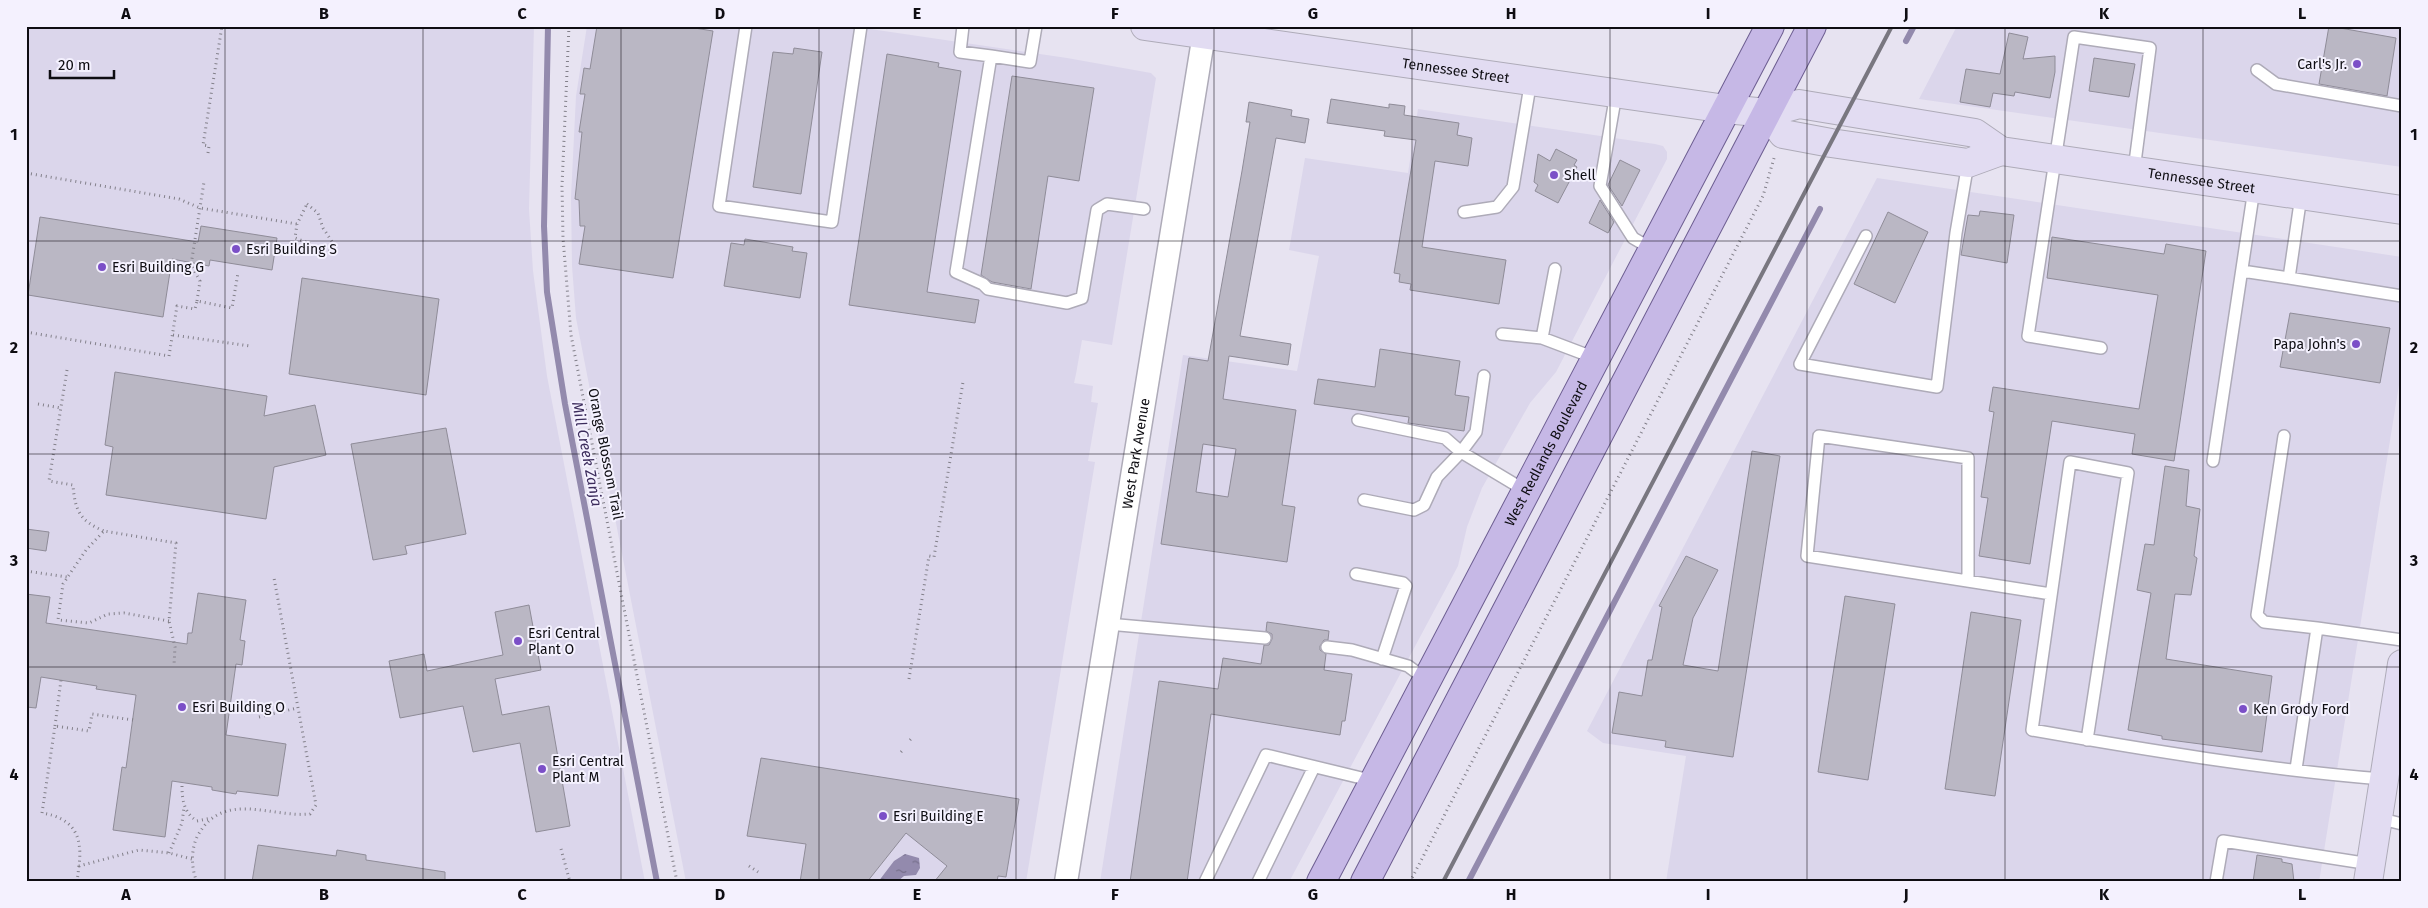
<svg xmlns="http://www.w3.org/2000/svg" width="2428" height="908" viewBox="0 0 2428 908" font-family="'Fira Sans',sans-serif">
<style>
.built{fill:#dbd6eb}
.water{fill:url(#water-ripples)}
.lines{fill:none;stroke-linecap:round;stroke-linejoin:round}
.stream{stroke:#938aad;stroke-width:6}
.building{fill:#bab7c4;stroke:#8f8c98;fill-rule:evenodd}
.lane-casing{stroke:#aeabb8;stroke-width:14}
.street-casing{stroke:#aeabb8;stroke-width:25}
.secondary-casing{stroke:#aeabb8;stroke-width:30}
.primary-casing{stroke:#6d5e91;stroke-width:30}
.path{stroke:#83808a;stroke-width:3;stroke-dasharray:1 4;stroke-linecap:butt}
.lane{stroke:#fff;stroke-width:11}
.street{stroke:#fff;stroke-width:22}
.secondary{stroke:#e2dcf2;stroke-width:28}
.primary{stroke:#c6b8e6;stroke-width:28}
.rail{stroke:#797780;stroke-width:4}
.grid{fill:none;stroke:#0e0d12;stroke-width:1;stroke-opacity:0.55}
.poi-dot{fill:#7b4fc7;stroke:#f4f1fe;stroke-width:2}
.labels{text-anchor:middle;stroke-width:4;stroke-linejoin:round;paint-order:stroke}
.poi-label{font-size:14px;fill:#0e0d12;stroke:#f4f1fe;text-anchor:start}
.street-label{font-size:14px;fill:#0e0d12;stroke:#f4f1fe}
.water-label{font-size:15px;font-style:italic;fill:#3c2c5c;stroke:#f4f1fe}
.neatline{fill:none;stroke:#0e0d12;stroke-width:2}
.grid-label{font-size:16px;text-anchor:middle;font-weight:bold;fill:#0e0d12}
</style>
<defs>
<pattern id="water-ripples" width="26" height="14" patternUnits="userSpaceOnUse" patternTransform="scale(1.25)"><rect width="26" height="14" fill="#938aad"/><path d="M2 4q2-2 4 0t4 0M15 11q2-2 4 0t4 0" fill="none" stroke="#766f8b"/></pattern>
</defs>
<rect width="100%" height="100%" fill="#e7e3f1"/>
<path class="built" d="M26 26H534L529 209 533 271 547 376 645 882H26Z
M587 26H850L1067 58 1151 73 1156 78 1112 345 1082 340 1076 374 1074 383 1093 386 1091 402 1098 403 1088 461 1095 462 1026 882H686L576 318 572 266 571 197 576 96Z
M1957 26H2402V167L1919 99Z
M1418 109 1655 144 1663 146 1667 152V159L1556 372 1530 403 1482 488 1467 527 1458 566 1289 882H1100L1183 355 1297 371 1319 256 1289 250 1305 158 1408 173Z
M1877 178 2402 257V366L2319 882H1666L1686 756 1603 743 1587 731Z"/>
<path class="water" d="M905 854 919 858 920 868 916 875 904 876 897 882H878L894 861Z"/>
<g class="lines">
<path class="stream" d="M548 26 544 226 547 292 565 404 657 882
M1906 41 1914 26
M1468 882 1820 209"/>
</g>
<path class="building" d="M597 26H682L713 31 673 278 579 264 585 226H580L579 200 575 199 582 132H579L585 94H580L584 68 590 69Z
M2329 26 2396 38 2387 96 2319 84Z
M2009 33 2028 37 2023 59 2055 56V72L2050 98 2015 92 2014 96 1993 93 1990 107 1960 102 1966 69 2000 74Z
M794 48 822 52 801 194 753 187 773 52 793 54Z
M887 54 939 63 938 67 961 71 927 292 979 300 975 323 849 305Z
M2094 58 2135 64 2129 97 2089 91Z
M1012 76 1094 88 1079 181 1048 176 1031 289 992 282 981 275Z
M1331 99 1389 108V104L1405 106 1404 115 1459 123 1457 135 1472 138 1468 166 1435 161 1422 247 1506 260 1499 304 1410 290 1411 284 1399 282 1400 274 1394 273 1416 140 1384 136 1385 131 1327 123Z
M1249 102 1292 110 1291 116 1309 119 1305 143 1276 138 1240 336 1291 344 1288 365 1229 356 1223 399 1296 410 1282 505 1295 507 1287 562 1161 544 1189 358 1208 361 1242 171 1250 122H1246ZM1203 444 1236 449 1228 497 1196 492Z
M1556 149 1577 160 1574 165 1577 167 1558 203 1535 191 1538 185 1534 182 1538 154 1550 161Z
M1620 160 1640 170 1622 206 1608 185Z
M1600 200 1614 222 1608 233 1589 223Z
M1980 211 2014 215 2007 263 1961 255 1968 215 1979 216Z
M1888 212 1928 232 1895 303 1854 284Z
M40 217 198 242 201 226 277 238 272 270 210 260 209 266 172 259 163 317 28 295Z
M2052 237 2164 254 2166 244 2206 251 2174 461 2132 454 2135 434 2052 421 2030 564 1979 556 1988 498 1981 497 1994 412 1989 411 1993 387 2139 409 2158 295 2047 278Z
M745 239 793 247 792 251 807 253 800 298 724 286 731 243 744 245Z
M302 278 439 299 426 395 289 374Z
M2290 313 2390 328 2380 383 2280 367Z
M1380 349 1460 361 1455 395 1469 397 1464 431 1408 423 1409 417 1314 404 1318 379 1375 387Z
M115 372 267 396 264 416 315 405 326 455 274 467 266 519 106 495 113 447 105 445Z
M446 428 466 534 405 546 407 554 373 560 351 444Z
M1752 451 1780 456 1733 757 1665 747 1666 741 1612 733 1619 692 1642 696 1648 660H1652L1662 607 1659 606 1686 556 1718 570 1693 618 1683 665 1718 671Z
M2165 466 2189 470 2186 506 2200 509 2194 556 2197 558 2191 595 2175 594 2166 659 2272 676 2262 752 2162 739V736L2128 730 2151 593 2137 590 2145 544 2154 545Z
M26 529 49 532 46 551 26 548Z
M198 593 246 600 240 640 245 641 242 665 236 664 226 735 286 744 278 796 237 791 236 794 212 790V787L172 781 165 837 113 830 122 767 126 768 136 695 96 689 97 686 41 677 36 708 26 707V594L50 597 46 623 187 644 188 633H192Z
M1845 596 1895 604 1868 780 1818 772Z
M529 605 541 670 495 679 502 715 549 706 570 826 536 832 520 743 473 752 463 706 400 718 389 661 424 654 427 671 503 655 495 612Z
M1971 612 2021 620 1995 796 1945 789Z
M1267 622 1329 631 1328 640H1324L1320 646V650L1326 654 1324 670 1352 674 1345 721H1342L1340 735 1211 714 1187 882H1130L1159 681 1218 689 1223 658 1261 664 1264 645H1269L1272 639V634L1266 631Z
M761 758 1019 799 1006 877 998 876 997 882H934L947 866 906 833 867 882H800L806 844 747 836Z
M258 845 336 856 337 850 366 855V860L445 872V882H252Z
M2257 855 2282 859V862L2292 864 2294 882H2253Z"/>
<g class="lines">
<defs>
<path id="lane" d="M746 26 719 206 832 222 861 26
M963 26 960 52 991 56
M1036 26 1030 62 991 56 956 272 983 284 988 289 1067 303 1082 298 1097 210 1107 204 1144 209
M2257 70 2276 84 2402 106
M1616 94 1600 186 1633 238 1652 249
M2301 196 2289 278 2402 296
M1464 212 1497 207 1513 187 1531 80
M1866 236 1800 364 1937 387 1956 233 1968 163
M2242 271 2289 278
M1502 334 1542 338 1595 358
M1542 338 1555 269
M2101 348 2028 336 2074 37 2150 48 2134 170
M1358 420 1445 438 1461 452 1476 432 1484 376
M2284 436 2257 615 2264 622 2317 628
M2213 461 2254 189
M1364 500 1414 510 1424 505 1437 477 1461 452 1526 491
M1356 574 1403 583 1406 586 1382 659
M1968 581V458L1819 436 1807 556 2051 594
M1108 624 1265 638
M1327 647 1352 650 1408 666 1427 680
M2087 740 2128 473 2070 462 2032 730C2146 750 2268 770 2383 779
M2296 769 2317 628 2402 640
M2378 818 2402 824
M1205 882 1266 755 1374 781
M1258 882 1314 767
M2216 882 2223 841 2370 864"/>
<g id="street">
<path id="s1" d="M1066 882 1204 34"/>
</g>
<g id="secondary">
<path id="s2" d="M1145 26 1726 109 1767 113 1799 104 1975 133 2001 151 2402 210"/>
<path d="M1767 113 1783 134 1831 143 1968 163 2001 151"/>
<path d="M2368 882 2402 664"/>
</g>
<g id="primary">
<path id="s3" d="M1321 882 1770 26"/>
<path d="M1365 882 1812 26"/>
</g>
</defs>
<use href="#lane" class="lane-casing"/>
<use href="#street" class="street-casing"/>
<use href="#secondary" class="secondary-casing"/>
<use href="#primary" class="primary-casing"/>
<path class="path" d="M569 26 562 186 563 238 571 335 677 882
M208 153 209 146 203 145 222 26
M26 173 179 199 200 208 297 224
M307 204 318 213 323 228 333 243 332 252 295 238 297 224Z
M197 301 200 281 191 265 204 182
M26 332 169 356 177 306 195 309 197 301 232 308 238 273
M173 335 250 346
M67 370 49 481 73 485C75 511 80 521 104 531
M38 404 61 408
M26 571 67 577
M169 621 124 613 108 614 89 623 58 620 63 584 86 550 104 531 176 543 169 621 175 647 174 665
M909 679 929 556 934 557 963 382
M259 717 297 708
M133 720 92 714 89 731 55 726 42 813C73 818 83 835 79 866L139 850 169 853 192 859
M55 726 61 680
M910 740 912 738
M901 752 904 749
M182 786C182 800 184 813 197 821L212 818
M561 849 570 882
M169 853 182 823 184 807
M749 866 758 872
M77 882 79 866
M197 882C191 868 191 850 197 837 222 789 271 818 310 814L316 805 274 578
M1410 882 1763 196 1774 158"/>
<use href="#lane" class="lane"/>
<use href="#street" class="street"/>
<use href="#secondary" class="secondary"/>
<use href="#primary" class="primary"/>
<path class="rail" d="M1443 882 1892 26"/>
</g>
<path class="grid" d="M225 26V882M423 26V882M621 26V882M819 26V882M1016 26V882M1214 26V882M1412 26V882M1610 26V882M1807 26V882M2005 26V882M2203 26V882M26 241H2402M26 454H2402M26 667H2402"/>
<g class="poi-dot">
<circle cx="2357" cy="64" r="5"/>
<circle cx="1554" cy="175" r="5"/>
<circle cx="236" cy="249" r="5"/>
<circle cx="102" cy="267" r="5"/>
<circle cx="2356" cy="344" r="5"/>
<circle cx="518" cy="641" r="5"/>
<circle cx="182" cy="707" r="5"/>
<circle cx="2243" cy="709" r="5"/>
<circle cx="542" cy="769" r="5"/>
<circle cx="883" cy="816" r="5"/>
</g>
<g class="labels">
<g class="poi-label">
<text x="2347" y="69" text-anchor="end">Carl's Jr.</text>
<text x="1564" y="180">Shell</text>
<text x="246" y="254">Esri Building S</text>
<text x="112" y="272">Esri Building G</text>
<text x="2346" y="349" text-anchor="end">Papa John's</text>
<text x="528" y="638">Esri Central<tspan x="528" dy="16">Plant O</tspan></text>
<text x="192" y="712">Esri Building O</text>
<text x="2253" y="714">Ken Grody Ford</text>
<text x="552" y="766">Esri Central<tspan x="552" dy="16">Plant M</tspan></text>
<text x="893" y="821">Esri Building E</text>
</g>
<g class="street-label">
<text dy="5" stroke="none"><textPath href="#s2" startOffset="314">Tennessee Street</textPath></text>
<text dy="5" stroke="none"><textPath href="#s2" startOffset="1074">Tennessee Street</textPath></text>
<text transform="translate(606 454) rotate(79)" y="5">Orange Blossom Trail</text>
<text dy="5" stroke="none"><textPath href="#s1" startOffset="434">West Park Avenue</textPath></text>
<text dy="5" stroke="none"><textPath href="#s3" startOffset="484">West Redlands Boulevard</textPath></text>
</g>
<g class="water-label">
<text transform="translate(587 454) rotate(79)" y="5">Mill Creek Zanja</text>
</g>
</g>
<rect width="2428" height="908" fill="none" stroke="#f4f1fe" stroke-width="55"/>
<path d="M50 70v8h64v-8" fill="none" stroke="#0e0d12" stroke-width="2.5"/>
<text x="58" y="70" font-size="15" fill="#0e0d12" stroke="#f4f1fe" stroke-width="4" paint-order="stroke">20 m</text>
<rect x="28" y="28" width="2372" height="852" class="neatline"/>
<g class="grid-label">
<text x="126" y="19">A</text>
<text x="324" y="19">B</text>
<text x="522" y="19">C</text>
<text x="720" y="19">D</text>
<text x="917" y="19">E</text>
<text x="1115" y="19">F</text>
<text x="1313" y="19">G</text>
<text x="1511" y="19">H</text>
<text x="1708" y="19">I</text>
<text x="1906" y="19">J</text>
<text x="2104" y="19">K</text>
<text x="2302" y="19">L</text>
<text x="14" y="140">1</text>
<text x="2414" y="140">1</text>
<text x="14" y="353">2</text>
<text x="2414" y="353">2</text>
<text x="14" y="566">3</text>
<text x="2414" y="566">3</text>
<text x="14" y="780">4</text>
<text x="2414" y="780">4</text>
<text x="126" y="900">A</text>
<text x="324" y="900">B</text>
<text x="522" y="900">C</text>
<text x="720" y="900">D</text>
<text x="917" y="900">E</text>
<text x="1115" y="900">F</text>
<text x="1313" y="900">G</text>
<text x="1511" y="900">H</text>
<text x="1708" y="900">I</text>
<text x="1906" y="900">J</text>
<text x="2104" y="900">K</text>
<text x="2302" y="900">L</text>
</g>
</svg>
